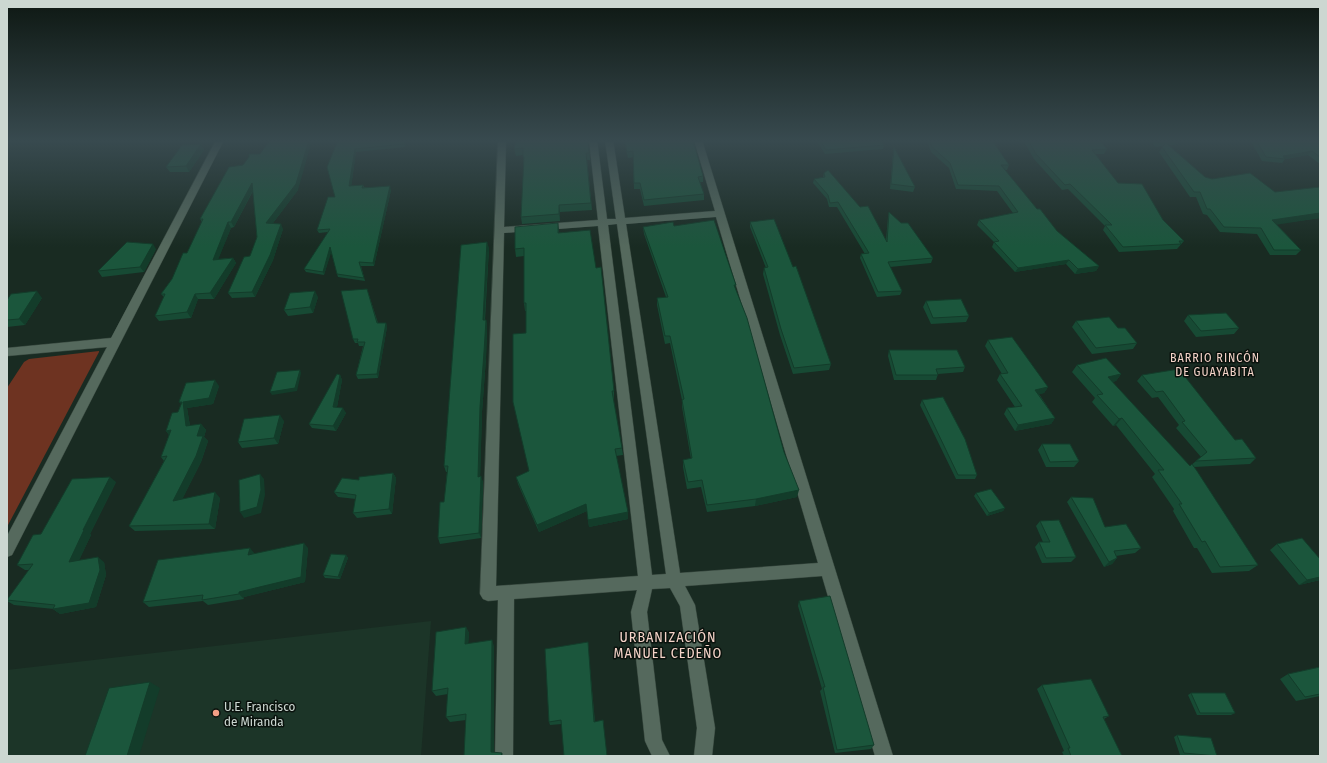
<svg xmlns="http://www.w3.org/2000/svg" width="1327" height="763" viewBox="0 0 1327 763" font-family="'Fira Sans Condensed',sans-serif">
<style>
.built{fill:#1c3528}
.green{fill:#6e3321}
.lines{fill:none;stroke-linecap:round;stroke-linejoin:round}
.street-casing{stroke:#37473e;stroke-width:1}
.street{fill:#55695d;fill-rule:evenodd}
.wall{fill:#174a34}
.shaded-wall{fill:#133c2a}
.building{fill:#1b563c;stroke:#133c2a}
.poi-dot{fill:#f39f85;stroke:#0a120d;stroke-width:1.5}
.labels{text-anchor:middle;stroke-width:3;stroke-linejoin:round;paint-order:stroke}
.neighbourhood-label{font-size:12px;letter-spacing:1px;fill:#f4d3c8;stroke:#0a120d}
.near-poi-label{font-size:13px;fill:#ccd7d1;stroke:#0a120d;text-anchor:start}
.near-neighbourhood-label{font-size:14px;letter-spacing:1px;fill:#f4d3c8;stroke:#0a120d}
</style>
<rect width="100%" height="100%" fill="#192b22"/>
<path class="built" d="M431 621 421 756H7V670Z"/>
<path class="green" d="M99 351V352L7 527V388L24 362 29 359Z"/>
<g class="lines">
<defs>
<path id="street" d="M216 140H224L12 555 7 557V536L107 347 7 356V348L111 338Z
M498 140H506L504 227 598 220 589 140H597L607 219H616L605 140H613L625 218 715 211 694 140H702L893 756H875L822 576 685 586 695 605 715 728 712 756H694L697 728 680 606 670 588 652 589 647 612 662 740 670 756H652L645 741 631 612 637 590 514 599 513 756H495L498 600 488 601 483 599 480 594ZM716 217 818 563 680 573 626 224ZM617 224 666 574 652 575 608 225ZM598 226 638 576 496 586 504 233Z"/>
</defs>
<use href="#street" class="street-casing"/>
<use href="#street" class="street"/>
</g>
<path class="wall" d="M338 140H407L405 147 356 152 351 186 363 185 364 187 391 190 374 266H361L365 281 338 277 337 274 331 251 324 275 306 272 304 269 328 232 319 233 317 230 335 197Z
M589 140 590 160H587L592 210 560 212V221L522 224 521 217 524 164 523 155 516 156 514 149Z
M624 140H693L703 176V182H700L704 194V200L644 206 640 189H634L633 157 628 158Z
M816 140H881L884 145 883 149 825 154Z
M927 140H992L1009 165 1007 170H1004L1037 209 1057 231 1099 266 1096 271 1075 274 1066 264 1015 272 992 247 994 242 977 225 979 220 1013 213 997 191 956 189 949 168 931 152Z
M1023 140H1099L1107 149 1104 154H1095L1118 183 1163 220 1184 241 1177 249 1119 252 1103 230 1105 226 1068 189 1062 190 1034 159Z
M1151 140H1186L1174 145H1169L1205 177 1212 179 1275 192 1320 218 1276 224 1301 250 1296 255H1270L1257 234 1220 232 1207 215 1203 214 1196 197H1190L1159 152 1163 146 1155 147Z
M1250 140H1320V164L1308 155 1285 159 1282 163 1262 161Z
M201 144 204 150 189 172H170L166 167Z
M894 147 915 187 913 192 890 189 893 152Z
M229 167 298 190 273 223 283 229 273 260 255 297 232 298 228 293 250 256 257 237 253 191 234 227 231 228 218 259 233 258 236 263 214 299H198L191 318 159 321 155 316 164 297 161 294 172 279 187 253 202 222 200 219Z
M824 173 886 240 888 217 889 212 933 258 931 263 890 267 902 291 900 295 877 297 860 258 861 254H865L837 207H829L827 199 813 183 814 179 823 177Z
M750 222 831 364 829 370 793 374 780 335 763 274 764 268H766L750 227Z
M674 226 736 285 735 288 797 497 755 506 707 512 701 487 687 489 683 467V460L691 459 682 407V400L670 343 665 344 657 305V298L666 297 644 234 643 227Z
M559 230V233L614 391V399H613L622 448 623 455 616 456 628 519 589 527 587 511 539 532 518 484 516 477 529 471 526 311H525L524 303V256L516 257 515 249Z
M489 248 485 320H486L487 326 486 358 482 412 480 477 483 482 481 538 440 544 438 538 444 502 447 472H446L444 466Z
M156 249 144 272 102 277 98 271Z
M367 289 378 323H386L387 327 378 378 358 379 356 375 363 346H359L358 343H355L353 339Z
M318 297 313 313 288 316 284 310Z
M42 298 25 325 7 327V300Z
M926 301 969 316 966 322 931 324 923 307Z
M1188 315 1239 328 1234 334 1196 337 1184 321Z
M1076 321 1118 328 1137 343 1133 349 1092 354 1072 327Z
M988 340 1048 387 1044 393 1039 394 1055 418 1051 424 1015 431 1004 414 1007 408 1015 407 997 380 1000 374H1002L985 346Z
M889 350 965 367 963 372 938 374 936 380H894L888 356Z
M1077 365 1121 374 1116 381 1112 382 1190 466 1201 457 1176 428 1179 425 1158 397 1152 398 1137 381 1142 375 1235 440 1256 458 1250 464 1194 467 1258 565 1249 571 1212 573 1197 548H1194L1173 511 1174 509 1152 477 1155 474 1116 425 1113 426 1092 402 1095 398 1072 372Z
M340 375 342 380 337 407 346 413 336 431 312 428 309 424Z
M219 386 213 404 187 408 190 426 201 424 206 430 204 437 208 441 201 462 182 499 220 498 215 529 135 531 129 526 164 461 161 457 169 435 166 431 178 412Z
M922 400 977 475 975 479H956L920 405Z
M284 421 278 444 242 448 238 442Z
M1042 444 1079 461 1074 467H1046L1038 450Z
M393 473 396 478 392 514 357 518 353 513 356 499 338 497 334 492 359 480Z
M116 482 90 534 91 535 79 560 104 562 106 575 96 607 60 614 53 609H54L14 605 7 601 29 570H25L17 565 41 534Z
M976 493 1005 508 1003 511 987 516 974 496Z
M1071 497 1105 527 1141 548 1135 553 1116 556 1117 558 1112 564 1104 567 1067 502Z
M1040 521 1076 557 1071 562 1042 563 1035 547 1039 542H1043L1036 526Z
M1277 544 1320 580 1299 585 1270 550Z
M308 548 305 582 244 597V599L208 605 203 601 149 607 143 602 255 554Z
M346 555 348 558 340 579 325 578 323 575Z
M799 601 874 745 871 749 835 753 820 691 822 689 798 606Z
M466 627 469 633 468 643 494 646V753H502L503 756H464L466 720 450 722 446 717 448 694 436 696 432 691Z
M588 647 595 722 603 720 604 723 562 724 550 725 549 722Z
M1320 667V696L1296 701 1280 679 1288 674Z
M1042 685 1109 716 1104 719 1122 756H1064L1062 752 1064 751 1037 689Z
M1191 693 1235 713 1231 715H1197L1188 695Z
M1177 735 1217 756H1192L1180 755 1174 737Z"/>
<path class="shaded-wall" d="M309 140H312L298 190 269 228 266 223Z
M405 140H407L405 147 404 144Z
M1176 140H1186L1174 145Z
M201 144 204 150 189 172 186 166Z
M355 149 356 152 351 189 349 186Z
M1312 151 1308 155 1285 159 1283 156Z
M252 183 254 188 234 227 231 222Z
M390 186 391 190 374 266 373 263Z
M559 205 560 212V221L559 214Z
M1320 213V218L1268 226 1272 220Z
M228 222 231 228 216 265 213 260Z
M558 223 559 230V241L558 233Z
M281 224 283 229 273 260 255 297 252 292Z
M487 242 489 248 484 326 483 320Z
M153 244 156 249 144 272 140 267Z
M330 247 332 250 324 275 323 272Z
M233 258 236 263 214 299 210 293Z
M1069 260 1066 264 1015 272 1018 268Z
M1099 266 1096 271 1075 274 1078 269Z
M37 291 42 298 25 325 19 319Z
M315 291 318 297 313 313 310 307Z
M195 294 198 299 191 318 187 312Z
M486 320 487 326 486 358 482 412 480 482 478 477 480 407Z
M386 323 387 327 378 378 377 374Z
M300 370 301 373 297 391 272 395 270 392Z
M1121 374 1116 381 1103 384 1108 377Z
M340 375 342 380 336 412 333 407Z
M215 380 219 386 213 404 187 408 191 432 186 426 183 407 179 402H183Z
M1048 387 1044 393 1032 396 1035 390Z
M343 408 346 413 336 431 333 426Z
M280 415 284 421 278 444 274 438Z
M1055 418 1051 424 1015 431 1018 425Z
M1122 418 1116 425 1113 426 1119 419Z
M201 424 206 430 204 437 208 441 201 462 179 506 173 501 197 436Z
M171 430V437L166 431Z
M393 473 396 478 392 514 389 509Z
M260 474 264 479 265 495 261 513 244 518 240 512Z
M481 476 483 482 481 538 479 533Z
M110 477 116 482 90 534 91 535 76 567 69 562 83 530Z
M799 490 797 497 755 506 756 499Z
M215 492 220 498 215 529 209 524Z
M586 504 587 511 539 532 537 525Z
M1005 508 1003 511 987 516 989 513Z
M628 512V519L589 527 588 520Z
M304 543 308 548 305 582 244 597V599L239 594V592Z
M250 548 255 554 248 555Z
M346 555 348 558 340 579 338 577Z
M98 557 104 562 106 575 96 607 60 614 53 609Z
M1117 558 1112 564 1104 567 1109 562Z
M1320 577V580L1299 585 1307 580Z
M466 627 469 633 468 650 465 644Z
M492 640 494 646V756L491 752Z
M588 642V647L595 725 594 722Z
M150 682 160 688 139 756H127Z"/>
<path class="building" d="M270 140H309L296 184 266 223 281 224 270 255 252 292 228 293 244 257 250 256 257 237 252 183 231 222H228L213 260 233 258 210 293 195 294 187 312 155 316 165 294H161L172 279 183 253H187L203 219H200L229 167 243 165 249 157V154H260Z
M338 140H405L404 144 355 149 349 186 363 185 362 188 390 186 373 263 359 262 364 278 337 274 330 247 323 272 304 269 330 229 317 230 328 197H335L327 167Z
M516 140H588L589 153H586L591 203 559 205V214L521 217 524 157H523V148L514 149Z
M625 140H693L703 176 698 177 704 194 644 200 640 183H634L633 151 627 152Z
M820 140H881L884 145 826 150Z
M930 140H992L1009 165H1001L1037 209H1040L1057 231 1099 266 1078 269 1069 260 1018 268 994 242 999 241 979 220 1018 212 999 186 958 185 950 163 932 147Z
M1028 140H1099L1107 149 1092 150 1118 183 1142 184 1163 220 1184 241H1179L1181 244 1123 247 1105 225H1112L1070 184 1065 185 1036 154Z
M1157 140H1170L1158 142Z
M1256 140H1320V157L1312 151 1283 156 1285 159 1266 157Z
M1166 143 1205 177 1212 179 1250 173 1275 192 1320 187V213L1272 220 1301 250H1274L1261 228 1224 227 1210 209H1207L1200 192H1194L1162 147Z
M201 144 186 166 166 167 182 145Z
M894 147 915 187 891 184Z
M828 170 860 207 868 206 887 242 889 212 901 223H908L933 258 888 262 902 291 878 292 861 254 869 253 838 202 830 203 828 195 814 179 825 177 824 173Z
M774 219 793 267 796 266 831 364 794 368 781 329 764 268 768 267 750 222Z
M714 220 736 285H734L747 318 784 452 799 490 756 499 707 505 702 480 688 482 683 460 692 458 682 400 684 399 670 336H665L657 298 668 297 643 227 673 222 674 226Z
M558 223V233L590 230 596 268 601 267 614 391H612L622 448 615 449 628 512 588 520 586 504 537 525 516 477 529 471 513 402V334L526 333V303H524V248L515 249V227Z
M127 242 153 244 140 267 98 271Z
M487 242 483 320H486L484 352 480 407 478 477 481 476 479 533 438 538 440 502H444L448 466H444L461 245Z
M367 289 377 323H386L377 374 356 375 365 342H357L358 339H353L341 291Z
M37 291 19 319 7 320V300L11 294Z
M315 291 310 307 284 310 290 293Z
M961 299 969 316 933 318 926 301Z
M1226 313 1239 328 1201 331 1188 315Z
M1109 317 1118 328H1125L1137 343 1096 348 1076 321Z
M1012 337 1048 387 1035 390 1055 418 1018 425 1007 408 1022 406 1000 374 1008 373 988 340Z
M889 350H957L965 367 936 369 938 375H896Z
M1106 358 1121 374 1108 377 1190 466 1192 464 1197 471 1258 565 1220 567 1205 541 1202 542 1179 504H1182L1158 470H1164L1122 418 1119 419 1097 395 1103 394 1077 365Z
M1179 369 1235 440 1242 439 1256 458 1196 461 1207 452 1182 422 1185 421 1163 391 1156 392 1142 375Z
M300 370 295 388 270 392 277 372Z
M337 374 340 375 333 407 343 408 333 426 309 424Z
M215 380 209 398 183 402 186 426 201 424 197 436H203L196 456 173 501 215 492 209 524 129 526 167 456 161 457 171 430 166 431 172 413 178 412 182 402H179L186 383Z
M943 397 965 439 977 475H958L922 400Z
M280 415 274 438 238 442 244 419Z
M1042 444H1070L1079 461 1050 462Z
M393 473 389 509 353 513 356 495 334 492 342 478 359 480V477Z
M260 474 261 490 257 507 240 512 239 480Z
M110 477 83 530H84L69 562 98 557 100 570 89 603 53 609 55 605 7 600 33 564 17 565 33 535 41 534 72 479Z
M991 489 1005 508 989 513 976 493Z
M1071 497 1093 498 1105 527 1126 524 1141 548 1114 551 1117 558 1109 562Z
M1059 520 1076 557 1046 558 1039 542H1050L1040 521Z
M1302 538 1320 559V577L1307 580 1277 544Z
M304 543 301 577 239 592V594L202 600 203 595 143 602 158 560 250 548 248 555Z
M331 554 346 555 338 577 323 575Z
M830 596 874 745 837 750 823 687H825L799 601Z
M466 627 465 644 492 640 491 752 502 753 501 756H464L466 714 446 717 448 688 432 691 436 632Z
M588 642 594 722 603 720 607 756H564L561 720 549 722 545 649Z
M1320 667V694L1305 697 1288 674Z
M1091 679 1109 716 1103 717 1122 756H1071L1068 748H1070L1042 685Z
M150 682 127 756H85L109 688Z
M1191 693H1225L1235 713H1200Z
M1177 735 1211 738 1217 756 1184 753Z"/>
<linearGradient id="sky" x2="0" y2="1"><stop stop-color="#0e1813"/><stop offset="0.57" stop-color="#384a4f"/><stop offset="1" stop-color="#384a4f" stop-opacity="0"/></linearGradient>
<rect width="1327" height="247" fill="url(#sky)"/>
<circle class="poi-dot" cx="216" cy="713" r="4"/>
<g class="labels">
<g class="neighbourhood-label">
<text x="1215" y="362">BARRIO RINCÓN<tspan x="1215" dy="14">DE GUAYABITA</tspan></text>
</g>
<g class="near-poi-label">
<text x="224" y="711">U.E. Francisco<tspan x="224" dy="15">de Miranda</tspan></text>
</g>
<g class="near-neighbourhood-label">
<text x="668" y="642">URBANIZACIÓN<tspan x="668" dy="16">MANUEL CEDEÑO</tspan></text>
</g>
</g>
<rect width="1327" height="763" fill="none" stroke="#ccd7d1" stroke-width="16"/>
</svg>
